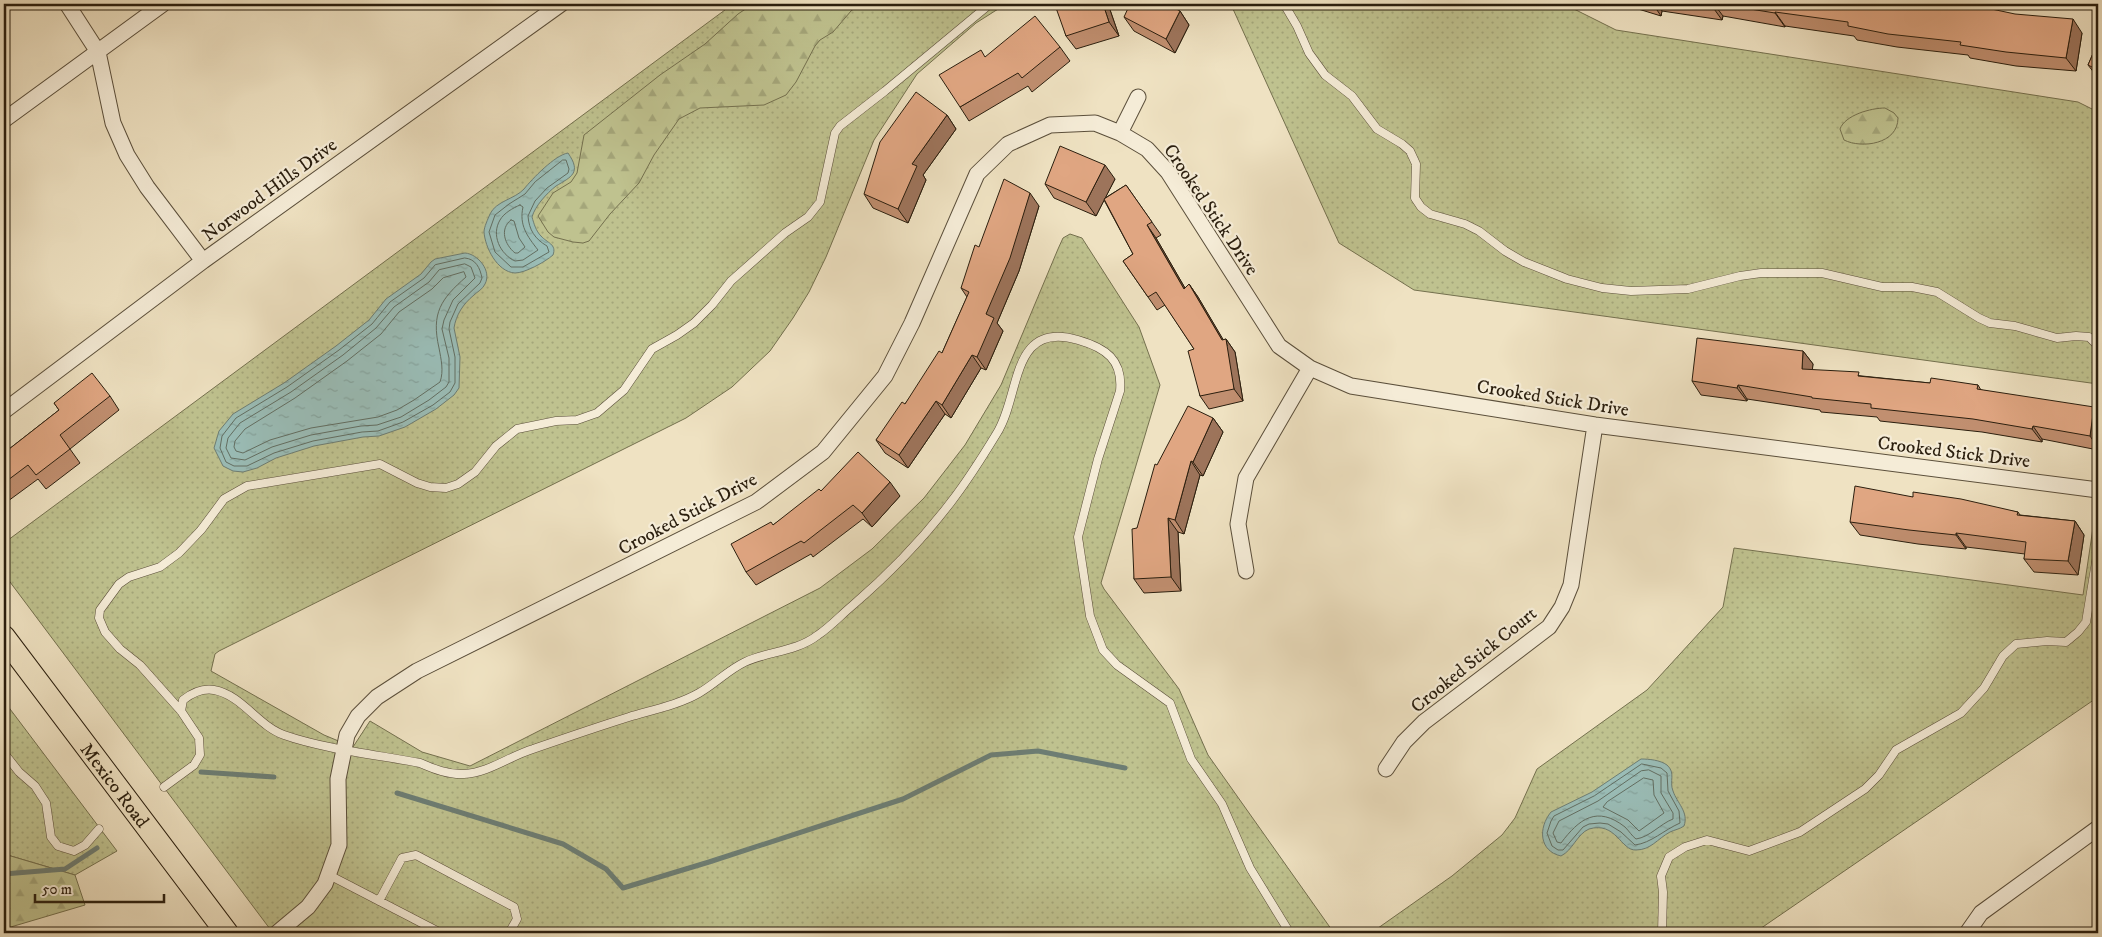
<svg xmlns="http://www.w3.org/2000/svg" width="2102" height="937" viewBox="0 0 2102 937" font-family="'IM FELL DW Pica',serif">
<style>
.grass{fill:url(#grass-dots);stroke:#74704e}
.forest{fill:url(#forest-firs);stroke:#74704e}
.water{fill:url(#water-ripples);stroke:#6d7d73}
.lines{fill:none;stroke-linecap:round;stroke-linejoin:round}
.shore{stroke:#626e62;stroke-width:1}
.stream{stroke:#6d7d73;stroke-width:5}
.service-casing{stroke:#5b4f3b;stroke-width:9}
.minor-casing{stroke:#5b4f3b;stroke-width:17}
.primary-casing{stroke:#2a1e0e;stroke-width:24}
.service{stroke:#f5ecd7;stroke-width:8}
.minor{stroke:#f5ecd7;stroke-width:15}
.primary{stroke:#efe2c2;stroke-width:22}
.wall{fill:#c18f70;stroke:#2a1e0e}
.shaded-wall{fill:#9d745b;stroke:#2a1e0e}
.building{fill:#e0a682;stroke:#2a1e0e}
.labels{text-anchor:middle;stroke-width:4.5;stroke-linejoin:round;paint-order:stroke}
.street-label{font-size:19px;fill:#2a1e0e;stroke:#f5ecd7}
</style>
<defs>
<pattern id="grass-dots" width="8" height="8" patternUnits="userSpaceOnUse" patternTransform="scale(1.25)"><rect width="8" height="8" fill="#bfc28f"/><path d="M2 2h.1M6 6h.1" fill="none" stroke="#a4a67a" stroke-width="1.8" stroke-linecap="round"/></pattern>
<pattern id="forest-firs" width="22" height="20" patternUnits="userSpaceOnUse" patternTransform="scale(1.25)"><rect width="22" height="20" fill="#bfc28f"/><path d="M5 1l3.5 6h-7zM16 11l3.5 6h-7z" fill="#a4a67a"/></pattern>
<pattern id="water-ripples" width="26" height="14" patternUnits="userSpaceOnUse" patternTransform="scale(1.25)"><rect width="26" height="14" fill="#9abdb7"/><path d="M2 4q2-2 4 0t4 0M15 11q2-2 4 0t4 0" fill="none" stroke="#85a29c"/></pattern>
</defs>
<rect width="100%" height="100%" fill="#efe2c2"/>
<filter id="stains"><feTurbulence type="fractalNoise" baseFrequency=".004" numOctaves="4"/><feColorMatrix values="0 0 0 0 .2 0 0 0 0 .09 0 0 0 0 .02 0 0 0 .5 -.17"/></filter>
<radialGradient id="worn" r=".72"><stop offset=".6" stop-color="#630" stop-opacity="0"/><stop offset="1" stop-color="#630" stop-opacity=".3"/></radialGradient>
<path class="grass" d="M733 4H1006L976 23 917 74 874 140 826 257 809 292 793 318 770 351 732 387 686 418 219 651 215 654 211 671 324 735 353 747 370 721 422 752 470 766 820 588 872 549 924 498 965 445 1001 385 1058 249 1063 238 1070 234 1082 238 1139 327 1160 385 1101 583 1104 589 1179 689 1208 755 1334 933H273L4 574V543Z
M1223 4H1564L1616 30 2078 102 2098 112V384L1414 290 1339 243 1233 9Z
M2098 494V583L2096 596 2098 597V697L1754 933H1371L1452 876 1502 835 1515 818 1537 769 1647 690 1723 607 1734 548 2083 595Z
M4 701 117 851 75 875 4 854Z"/>
<path class="forest" d="M753 4H860L851 11 833 32 820 40 815 46 796 82 786 95 764 105 700 108 679 119 654 155 639 183 610 214 589 241 583 243 573 242 554 237 548 232 538 216 553 193 571 182 577 173 584 135 660 75 705 44 738 14Z
M1885 108 1894 113 1898 118C1898 144 1862 149 1844 140L1840 129C1845 115 1871 108 1885 108Z
M4 854 75 875 85 905 4 929Z"/>
<path class="water" d="M568 153C582 173 571 177 556 186 547 193 535 206 532 217 534 224 536 231 541 236 547 243 557 244 553 255 545 262 525 273 515 273 497 272 485 247 484 232 484 227 488 219 490 214 496 201 515 199 524 189 532 179 555 155 568 153Z
M465 253C478 254 492 271 485 284 483 289 477 292 474 295 463 304 456 315 454 328L460 357 459 388 454 395 436 409 405 427 379 436 363 437 314 446 276 458 257 468 243 472 233 471 223 466 214 448 219 431 233 414 284 383 336 346 369 320 386 299 421 274 431 262 435 259Z
M1641 759C1649 759 1660 760 1667 765 1676 773 1669 781 1673 791 1677 803 1689 812 1684 826 1680 829 1674 830 1670 832 1657 839 1651 850 1636 850 1621 851 1616 821 1589 829 1577 834 1573 850 1561 856 1539 851 1538 828 1551 812L1592 792Z"/>
<g class="lines">
<path class="shore" d="M563 160H566L569 169 568 173 547 188 535 201 528 216C529 230 535 239 547 246L549 252 523 267H511L495 252 489 232 495 215 509 204 525 194 535 182Z
M520 205 523 207C519 225 527 236 538 250L523 260 515 261C500 254 491 235 500 220 504 213 513 208 520 205Z
M511 220 514 221 519 238 525 247 518 253H515C505 245 499 229 511 220Z
M465 258C476 259 480 268 482 278L480 283 458 304 450 322 449 329 455 357V383L450 392 433 405 403 422 378 431 362 432 313 441 274 453 247 466H234L226 462 220 448 222 436 236 418 287 387 339 350 372 324 390 302 424 278 435 265Z
M465 264 471 267 475 278 453 300 444 320 442 329 449 358V382L446 387 429 400 401 417 377 425 361 426 311 435 272 447 245 460 231 458 226 448 228 438 240 423 291 392 343 355 376 328 394 307 429 282 439 270Z
M464 272 466 277C441 299 431 313 439 348 441 359 444 371 440 382L414 400 397 410 378 417 311 428 270 440 243 453 236 451 234 447 235 441 245 429 295 398 347 361 381 334 399 312 432 289 443 278Z
M1642 764 1661 768 1667 773 1668 791 1679 811 1680 823C1664 830 1651 843 1635 845L1621 832 1608 824 1600 823 1589 824 1583 827 1563 850H1558L1552 846 1547 833 1551 821 1554 816 1594 796Z
M1649 770 1661 776V793L1673 813V819C1660 824 1650 837 1636 839 1632 836 1629 831 1625 827 1597 805 1579 819 1561 843L1557 842 1553 833 1559 821 1598 801 1641 771Z
M1644 778 1653 780 1654 795 1664 813 1639 831 1628 820 1603 807 1607 802Z"/>
<path class="stream" d="M201 772 274 777
M397 793 563 844 606 869 623 888 709 862 903 799 991 755 1038 751 1125 768
M4 874 65 869 97 848"/>
<defs>
<path id="service" d="M1284 4 1297 26 1309 53 1325 75 1352 96 1377 129 1402 144 1410 151 1416 164 1415 198 1421 207 1430 214 1465 224 1479 231 1505 251 1524 262 1567 279 1602 288 1631 291 1688 289 1740 276 1761 273H1822L1882 287H1912L1937 292 1979 318 1990 323 2015 326 2057 338 2076 336 2089 337 2098 346
M181 711 183 700C192 693 202 688 214 690 242 695 258 726 284 735 324 749 378 755 420 763 434 769 449 775 464 774 488 773 510 756 533 749 565 738 597 727 629 717 652 710 678 705 699 693 715 684 728 670 745 662 769 651 796 652 818 635 830 627 841 615 853 605 889 574 922 540 951 502 968 480 983 456 997 433 1021 395 1010 320 1078 340 1106 348 1123 360 1120 391L1098 459 1078 537 1090 616 1103 650 1117 665 1170 703 1191 759 1222 804 1250 868 1288 930 1293 933
M4 753 19 772 35 786 46 803 51 837 58 846 74 851 85 845 99 829
M164 787 194 765 200 755 199 738 181 711 140 665 120 649 105 632 99 618 100 610 119 584 129 577 160 567 179 553 201 530 224 499 247 486 380 464 417 483 430 487 446 488 458 484 475 472 496 446 517 429 556 421 577 420 597 413 624 390 652 349 677 335 694 323 712 305 731 281 785 233 808 217 820 202 835 133 840 126 885 91 990 4
M329 875 441 933
M379 901 402 858 416 855 514 907 517 919 509 933
M1662 933 1663 892 1661 876 1669 857 1685 847 1707 840 1749 851 1800 832 1865 789 1879 775 1896 750 1961 713 1984 688 2003 656 2016 644 2047 641 2066 642 2078 632 2086 622 2098 550"/>
<path id="minor" d="M67 4 98 52 113 123 127 155 147 187 203 261
M4 120 163 4
M1120 133 1138 97
M4 411 203 261 561 4
M1246 571 1238 524 1246 478 1310 368
M1386 769 1404 742 1424 722 1549 627 1562 607 1571 585 1595 425
M277 933 308 907 325 884 339 845 338 779 347 735 358 716 377 697 417 671 756 502 823 452 885 376 912 323 977 174 1008 144 1050 125 1095 123 1120 133 1147 149 1168 172 1279 346 1310 368 1351 386 1595 425 2098 490
M1967 933 1981 913 2098 828"/>
<g id="primary">
<path id="s1" d="M4 637 227 933"/>
</g>
</defs>
<use href="#service" class="service-casing"/>
<use href="#minor" class="minor-casing"/>
<use href="#primary" class="primary-casing"/>
<use href="#service" class="service"/>
<use href="#minor" class="minor"/>
<use href="#primary" class="primary"/>
</g>
<path class="wall" d="M1057 4H1108L1119 36 1076 49 1066 36Z
M1622 4H1950L2082 33 2076 71 2016 66 1970 58 1968 55 1897 47 1857 40 1854 36 1785 26V27L1723 16 1722 20 1662 11 1661 16Z
M1180 11 1189 25 1175 53 1134 31 1124 17Z
M2098 42V76L2095 74 2088 65Z
M1060 47 1070 61 1032 92 1028 86 969 121 960 107Z
M947 115 956 129 923 175 926 180 908 223 873 208 864 194Z
M1115 179 1105 198 1126 185 1161 235 1156 238 1185 288 1189 284 1198 297 1223 340 1226 339 1235 352 1243 401 1209 409 1200 396 1194 349 1165 305 1157 310 1123 261 1133 254 1104 200 1096 216 1054 198 1045 184Z
M1039 206 1019 271 997 323 1003 331 986 370 981 368 951 418 945 414 908 468 885 453 876 440 905 404 942 353 967 297 961 288Z
M1803 351 1813 364 1812 370 1862 376 1930 383 1978 385 1981 390 2098 413V450L2042 439V442L1982 432 1880 421 1877 417 1821 412 1820 410 1747 399V401L1701 395 1692 381Z
M110 396 119 410 70 449 80 463 46 489 38 479 4 504V453L59 410 54 403Z
M1213 418 1223 432 1203 476 1200 475 1184 534 1178 532 1181 591 1144 593 1134 579 1137 528Z
M821 491 900 496 872 527 863 519 813 557 811 554 756 585 746 572 773 525Z
M1913 497 2018 512 2020 515 2075 521 2084 535 2078 575 2034 572 2024 559 2025 554 1966 547V549L1918 544 1860 535 1850 522Z"/>
<path class="shaded-wall" d="M1103 4H1108L1119 36 1109 22Z
M1653 4H1658L1662 11 1661 16Z
M1713 4H1714L1723 16 1722 20 1712 6Z
M1180 11 1189 25 1175 53 1166 39Z
M1775 12 1785 26V27L1775 13Z
M2073 19 2082 33 2076 71 2066 58Z
M947 115 956 129 923 175 926 180 908 223 898 209 912 164Z
M1105 165 1115 179 1096 216 1086 202Z
M1030 193 1039 206 1019 271 997 323 1003 331 986 370 977 357 986 314Z
M1147 225 1156 238 1193 302 1184 289Z
M1189 284 1198 297 1227 346 1226 339 1235 352 1243 401 1234 389 1222 340Z
M1803 351 1813 364 1811 383 1802 369Z
M972 355 981 368 951 418 942 405Z
M1738 385 1747 399V401L1737 388Z
M936 401 945 414 908 468 899 455Z
M2094 407 2098 413V448L2090 436Z
M1213 418 1223 432 1203 476 1193 462Z
M2033 426 2042 439V442L2032 429Z
M1191 461 1200 475 1184 534 1175 520Z
M890 482 900 496 872 527 862 513Z
M1168 518 1178 532 1181 591 1171 577Z
M2075 521 2084 535 2078 575 2068 561Z
M1956 533 1966 547V549L1956 535Z"/>
<path class="building" d="M1057 4H1103L1109 22 1066 36 1055 5Z
M1130 4H1167L1180 11 1166 39 1124 17Z
M1695 4H1713L1712 6Z
M1719 4H1950L1968 6V4L2015 14 2073 19 2066 58 2006 52 1960 45 1961 42 1888 34 1848 26V22L1775 12V13Z
M1035 16 1060 47 1022 78 1018 73 960 107 939 75 981 50 985 57Z
M2098 42V70L2088 65Z
M916 92 947 115 912 164 917 166 898 209 864 194 880 142Z
M1060 146 1105 165 1086 202 1045 184Z
M1004 179 1030 193 1010 258 986 314 994 318 977 357 972 355 942 405 936 401 899 455 876 440 902 402 905 404 939 351 942 353 969 292 961 288 975 245 979 247Z
M1126 185 1152 222 1147 225 1184 289 1189 284 1222 340 1226 339 1234 389 1200 396 1188 351 1194 349 1156 292 1148 297 1123 261 1133 254 1104 199Z
M1697 338 1803 351 1802 369 1859 372 1858 376 1930 383 1931 378 1978 385 1977 389 2094 407 2090 436 2033 426 2032 429 1973 419 1871 408V404L1812 398V397L1738 385 1737 388 1692 381Z
M92 373 110 396 60 435 70 449 36 475 28 465 4 483V453L59 410 54 403Z
M1188 406 1213 418 1193 462 1191 461 1175 520 1168 518 1171 577 1134 579 1132 529 1137 528 1155 464 1157 465Z
M858 452 890 482 862 513 853 505 804 543 801 541 746 572 731 544 771 522 773 525 819 489 821 491Z
M1855 486 1913 497V492L1961 499 2018 512 2017 515 2075 521 2068 561 2024 559 2026 542 1956 533V535L1909 530 1850 522Z"/>
<g class="labels">
<g class="street-label">
<text transform="translate(269 189) rotate(-36)" y="7">Norwood Hills Drive</text>
<text transform="translate(1212 209) rotate(56)" y="7">Crooked Stick Drive</text>
<text transform="translate(1553 397) rotate(9)" y="7">Crooked Stick Drive</text>
<text transform="translate(1954 451) rotate(7)" y="7">Crooked Stick Drive</text>
<text transform="translate(687 513) rotate(-28)" y="7">Crooked Stick Drive</text>
<text transform="translate(1473 659) rotate(-39)" y="7">Crooked Stick Court</text>
<text dy="7" stroke="none"><textPath href="#s1" startOffset="185">Mexico Road</textPath></text>
</g>
</g>
<rect width="2102" height="937" fill="none" stroke="#efe2c2" stroke-width="20"/>
<rect x="5" y="5" width="2092" height="927" fill="none" stroke="#2a1e0e" stroke-width="2.5"/>
<rect x="10" y="10" width="2082" height="917" fill="none" stroke="#2a1e0e"/>
<path d="M35 894v8h129v-8" fill="none" stroke="#2a1e0e" stroke-width="2.5"/>
<text x="42" y="894" font-size="15" fill="#2a1e0e" stroke="#f5ecd7" stroke-width="4" paint-order="stroke">50 m</text>
<rect width="100%" height="100%" filter="url(#stains)"/>
<rect width="100%" height="100%" fill="url(#worn)"/>
</svg>
